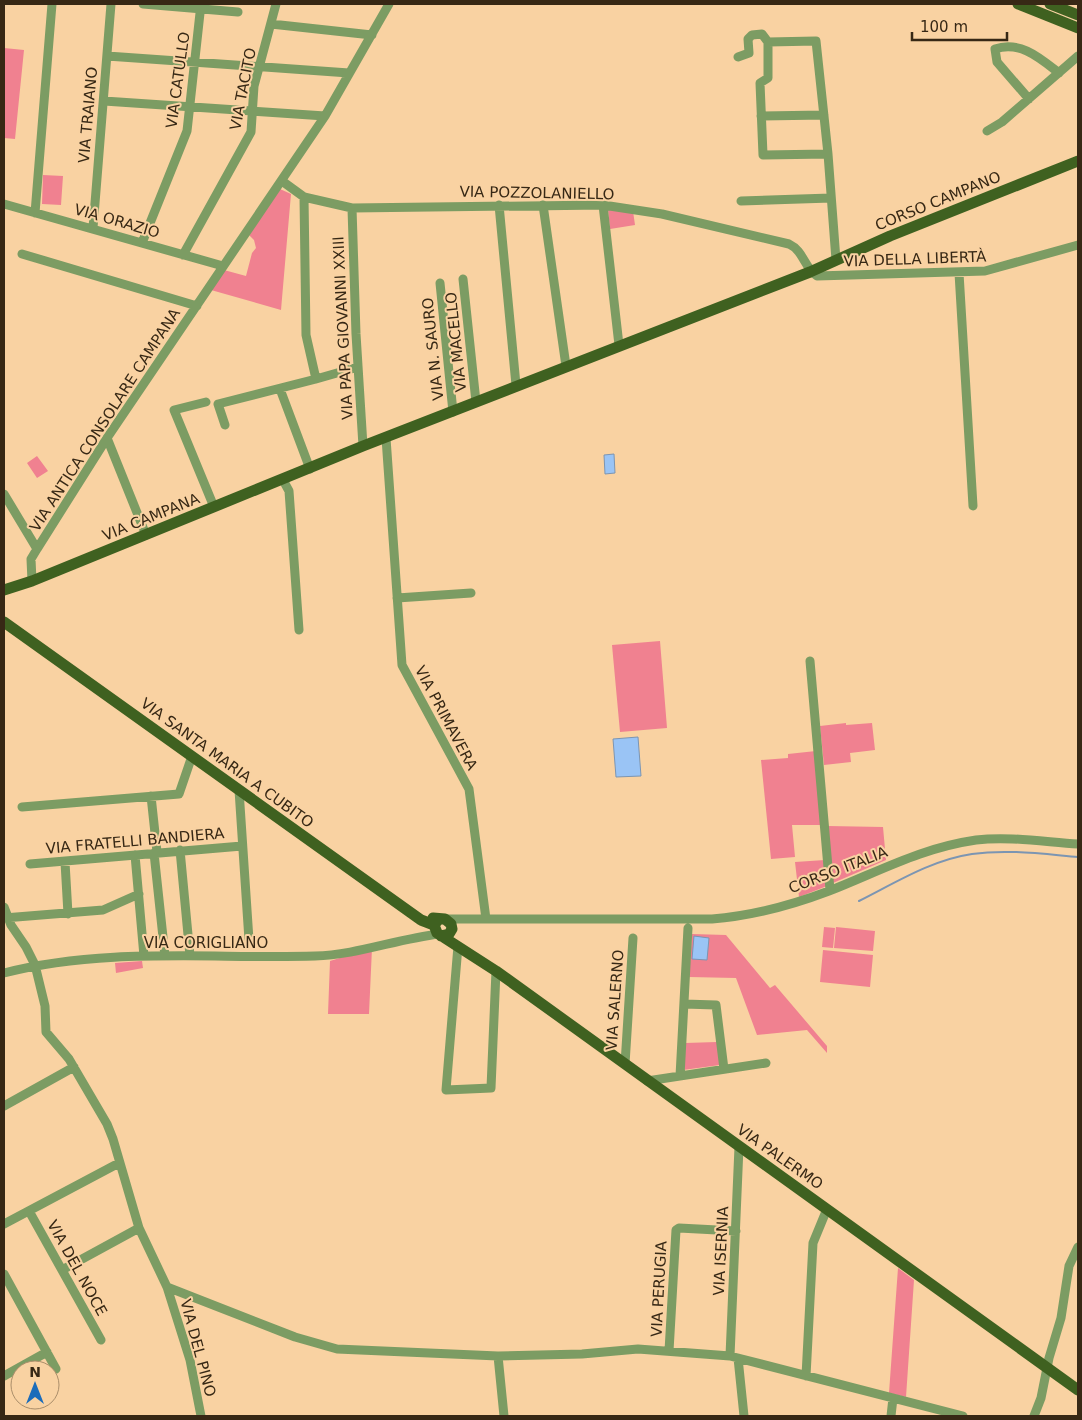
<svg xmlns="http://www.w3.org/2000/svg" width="1082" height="1420" viewBox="0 0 1082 1420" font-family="'DejaVu Sans',sans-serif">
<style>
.green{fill:#f08190}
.water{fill:#9ac4f5;stroke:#7c95b2}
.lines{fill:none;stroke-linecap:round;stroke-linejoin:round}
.stream{stroke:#7c95b2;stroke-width:2}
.minor{stroke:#7c9c63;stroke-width:9}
.major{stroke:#3f6120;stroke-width:11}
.labels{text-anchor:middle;stroke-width:4;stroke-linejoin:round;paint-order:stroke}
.street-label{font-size:15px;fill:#372815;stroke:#f9d2a2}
</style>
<rect width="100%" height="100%" fill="#f9d2a2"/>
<path class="green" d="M4 48 24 50 15 139 4 138Z
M43 175 63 176 61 205 42 204Z
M280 189 291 194 281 310 211 290 224 270 246 276 252 253 256 248 254 240 248 234Z
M608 209 633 211 635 225 610 229Z
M37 456 48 471 37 478 27 463Z
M660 641 667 728 620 732 612 645Z
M846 723V725L872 723 875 750 850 753 851 762 824 765 820 726Z
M816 751 821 825H792L795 857 771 859 761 760 788 758V754Z
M828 826 883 827 886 860 833 883Z
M825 860 827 886 799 897 795 862Z
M824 927 835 928 833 948 822 947Z
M836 927 875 931 873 951 834 948Z
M692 934 726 935 770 988 775 985 827 1046V1053L807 1030 757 1035 736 978 689 977Z
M372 948 369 1014H328L330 961Z
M823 950 873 955 870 987 820 982Z
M142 961 143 968 116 973 115 963Z
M717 1042 720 1065 683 1070 685 1043Z
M898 1268 914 1280 906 1397 889 1393Z"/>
<path class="water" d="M614 454 615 473 605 474 604 455Z
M638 737 641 776 616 777 613 739Z
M694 936 709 938 707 960 692 959Z"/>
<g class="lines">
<path class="stream" d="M859 901C895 883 931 860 972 854 1007 849 1043 854 1078 857"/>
<path class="minor" d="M143 4 238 12
M271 24 372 35
M768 42 816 41 828 154 836 260
M107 56 349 73
M738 57 749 53 748 39 752 35 762 34 768 42V78L760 83 763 155 828 154
M1029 99 997 62 995 49C1020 40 1041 59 1059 73
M104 101 325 116
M761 116 824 115
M987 131 1002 122 1078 56
M282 181 304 197 352 208 603 205 662 214 789 244C804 251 804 268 817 276L985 271 1078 245
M741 201 831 198
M4 204 223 266
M499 205 516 385
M543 205 566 366
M603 205 619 345
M352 208 356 334 363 446
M35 213 52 4
M93 228 111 4
M142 243 187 131 201 4
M22 254 197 306
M183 255 251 132 254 86 276 4
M959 273 973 506
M463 279 476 402
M440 283 453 412
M316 379 358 367
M280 389 310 469
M206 402 174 410 214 507
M225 425 218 404 316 379 306 335 304 197
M107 438 146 535
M386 438 402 665 469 789 486 919
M283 480 289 491 299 630
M4 494 37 549
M32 581 31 559 37 549 107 438 325 116 389 4
M397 598 471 593
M810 661 830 890
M239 790 249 940
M151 796 157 852
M22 807 179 794 192 756
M180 850 190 956
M154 853 165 956
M135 855 144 956
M65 862 68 914
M30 864 242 846
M4 907 11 925 26 947 35 965 45 1006 46 1032 69 1059 107 1124 113 1139 139 1228 167 1287 295 1337 337 1349 498 1356 582 1354 638 1349 730 1356 963 1416
M4 918 103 910 139 894
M445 919H712C752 916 792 905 829 891 880 871 921 848 976 840 1009 836 1045 842 1078 844
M458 946 446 1090 491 1088 496 971
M4 973C105 947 211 959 315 956 356 955 397 939 439 934
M684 1004 716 1005 724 1069
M625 1064 633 938
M680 1076 688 928
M647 1081 766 1063
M4 1106 74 1067
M29 1211 101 1340
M4 1224 119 1163
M62 1270 139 1228
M4 1274 56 1369
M167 1287 190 1360 201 1416
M669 1351 676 1230 679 1228 736 1231
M498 1356 504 1416
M730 1356 739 1147
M738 1358 744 1416
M4 1376 47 1352
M806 1376 813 1243 827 1209
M891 1416 893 1398
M1034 1416 1041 1398 1049 1358 1061 1318 1069 1266 1078 1247"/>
<path class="major" d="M1018 4 1078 28
M1050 4 1078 15
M4 590 32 581 363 446 810 272 890 236 1078 161
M4 622 421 920 434 925
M433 918 445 919 451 924 452 929 449 934 441 936
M439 919 434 925 437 933 496 971 1078 1390"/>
</g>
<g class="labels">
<g class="street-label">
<text transform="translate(178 80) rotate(-82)" y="5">VIA CATULLO</text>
<text transform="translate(243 89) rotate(-79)" y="5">VIA TACITO</text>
<text transform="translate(88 115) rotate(-85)" y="5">VIA TRAIANO</text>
<text transform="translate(537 193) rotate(1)" y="5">VIA POZZOLANIELLO</text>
<text transform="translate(938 201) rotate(-22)" y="5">CORSO CAMPANO</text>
<text transform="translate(117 221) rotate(16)" y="5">VIA ORAZIO</text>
<text transform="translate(915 259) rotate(-2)" y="5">VIA DELLA LIBERTÀ</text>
<text transform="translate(343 328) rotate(-93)" y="5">VIA PAPA GIOVANNI XXIII</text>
<text transform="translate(456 342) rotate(-96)" y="5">VIA MACELLO</text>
<text transform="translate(433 349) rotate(-96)" y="5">VIA N. SAURO</text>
<text transform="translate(105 420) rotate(-57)" y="5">VIA ANTICA CONSOLARE CAMPANA</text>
<text transform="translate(151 517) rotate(-22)" y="5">VIA CAMPANA</text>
<text transform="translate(446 718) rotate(62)" y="5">VIA PRIMAVERA</text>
<text transform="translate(227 763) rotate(36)" y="5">VIA SANTA MARIA A CUBITO</text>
<text transform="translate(135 841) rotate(-5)" y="5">VIA FRATELLI BANDIERA</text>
<text transform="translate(838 870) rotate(-21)" y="5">CORSO ITALIA</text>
<text x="206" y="948">VIA CORIGLIANO</text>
<text transform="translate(615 1000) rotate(-86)" y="5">VIA SALERNO</text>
<text transform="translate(780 1157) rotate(35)" y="5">VIA PALERMO</text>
<text transform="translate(721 1251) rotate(-87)" y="5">VIA ISERNIA</text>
<text transform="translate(77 1268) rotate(61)" y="5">VIA DEL NOCE</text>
<text transform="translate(659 1289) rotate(-87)" y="5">VIA PERUGIA</text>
<text transform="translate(198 1348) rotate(75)" y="5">VIA DEL PINO</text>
</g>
</g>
<rect width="1082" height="1420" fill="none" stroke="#372815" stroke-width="10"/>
<g transform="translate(35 1385)"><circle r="24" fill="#f9d2a2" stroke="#ab8e6a"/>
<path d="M0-4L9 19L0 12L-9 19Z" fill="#1b6cba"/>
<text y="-8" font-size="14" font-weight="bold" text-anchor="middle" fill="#372815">N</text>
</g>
<path d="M912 32v8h95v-8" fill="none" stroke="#372815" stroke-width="2.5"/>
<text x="920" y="32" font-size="15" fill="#372815" stroke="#f9d2a2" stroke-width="4" paint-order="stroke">100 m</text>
</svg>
